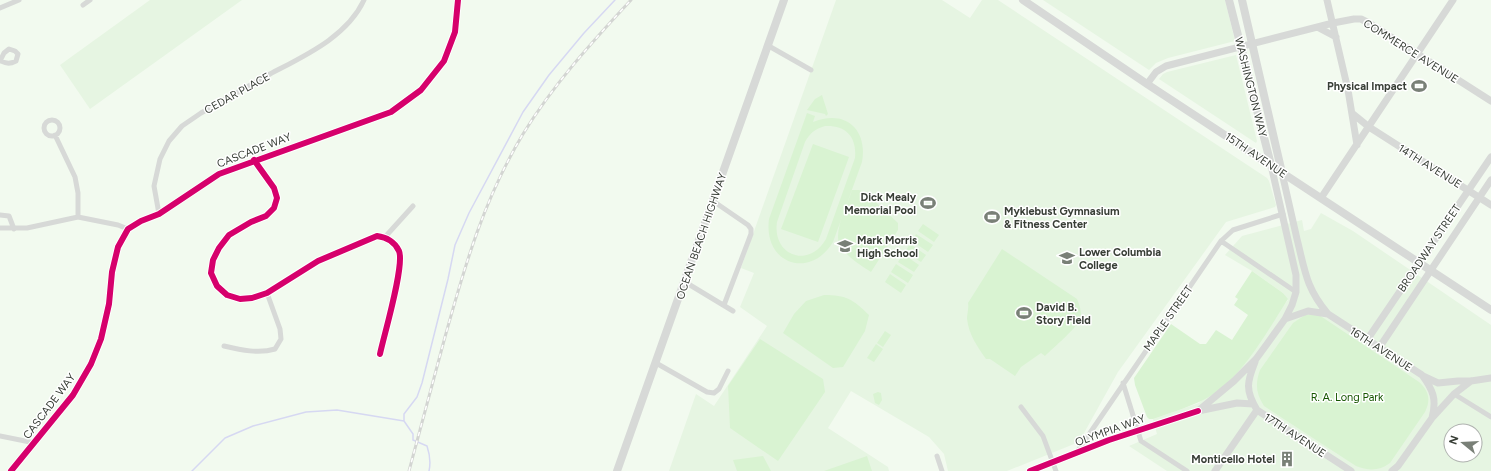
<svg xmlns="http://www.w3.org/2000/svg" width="1491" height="471" viewBox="0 0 1491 471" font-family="Figtree,sans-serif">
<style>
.built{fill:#e6f5e2;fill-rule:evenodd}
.green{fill:#d9f3d2;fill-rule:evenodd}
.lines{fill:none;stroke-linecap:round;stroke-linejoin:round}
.stream{stroke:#d6d8f2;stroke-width:1.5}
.street{stroke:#d7d9d7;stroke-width:5}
.secondary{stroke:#d7d9d7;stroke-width:7}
.primary{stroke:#d7d9d7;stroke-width:8}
.rail-casing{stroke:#d3d5d2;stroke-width:3}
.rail{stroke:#fff;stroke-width:1.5;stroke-dasharray:4.5;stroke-linecap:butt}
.cycleway-casing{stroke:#fff;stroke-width:8}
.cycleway{stroke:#d6006c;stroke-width:6}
.labels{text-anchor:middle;stroke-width:3;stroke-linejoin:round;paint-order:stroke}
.street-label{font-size:11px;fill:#383e36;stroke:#fff}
.poi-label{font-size:11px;font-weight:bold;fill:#383e36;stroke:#fff;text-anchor:start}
.park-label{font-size:11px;fill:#165601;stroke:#fff}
</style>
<rect width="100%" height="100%" fill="#f2faef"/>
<path class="built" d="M150 0H242L90 109 60 65Z
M836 0H942L970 18 982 0H998L1267 178 1269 181 1276 205 1275 207 1226 222 1118 372 1079 442 1007 471H948L944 454 929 437 851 391 828 428 888 467 889 471H669L696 394 714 406 767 326 740 307 754 273 741 268Z
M1043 0H1225L1235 41 1168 58 1156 63 1149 70Z
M1236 55 1257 141 1256 143 1159 79 1163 74 1167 72Z
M1321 213 1353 231 1491 325V471H1167L1129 446 1157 434 1153 419 1199 403 1288 300 1283 293 1252 271 1225 255 1242 236 1302 220 1304 231 1311 229ZM1451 431H1475V455H1451Z"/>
<path class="green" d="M822 95 828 114 826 116 825 114 807 110 815 99Z
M807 113 815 116 813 122C845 109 868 129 862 162L833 242C810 280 763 264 769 219ZM825 126C846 125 857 137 855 158L826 239C809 269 772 256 777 222L805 142C810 133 815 129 825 126Z
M813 144 849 157 818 242 781 229Z
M852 190H859L866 193 898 223V230L871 272C860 265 837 251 838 236 838 222 848 203 852 190Z
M923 224 939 235 934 242 918 231Z
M916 234 933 245 928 252 912 241Z
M910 244 926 255 921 262 905 252Z
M1002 249 1077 299C1079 303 1082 313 1081 318 1078 327 1053 348 1045 356L1041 353 1021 367 1015 376 990 359H986C977 346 969 335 967 319 967 314 969 308 968 303Z
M903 254 919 265 914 272 898 262Z
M896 264 913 275 908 283 891 272Z
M1252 271 1283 293 1288 299C1268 330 1243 376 1212 395 1194 406 1173 412 1153 419H1149L1147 417 1135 385 1134 378 1171 324 1200 344H1206L1216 330 1232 340 1248 315 1234 305 1238 299 1235 297Z
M890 274 906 285 901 293 885 282Z
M824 295C846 295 853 299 869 315L865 331 843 367 833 368 783 333 794 314 806 301Z
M1312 314 1319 315 1419 382C1429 391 1431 400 1425 412L1390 463C1379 471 1369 471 1356 466L1264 406C1256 394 1255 384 1260 370L1293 323 1305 315Z
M885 331 891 335 883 347 877 343Z
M760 339 823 379 825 392 778 461 730 428 728 386Z
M876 344 883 349 874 362 867 358Z
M878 392 881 393 882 400 879 405 875 403 873 394Z
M763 456 771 471H737L733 460Z
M867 456 872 471H824Z"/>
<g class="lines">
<path class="stream" d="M192 471 225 438 253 426 306 412 337 410 404 421
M429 471C431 462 430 455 427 446L413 440V434L404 421V414L417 397 422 383 448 279 455 245 469 213 523 112 549 75 584 33 615 0"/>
<path class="street" d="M83 5 90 0
M0 8 19 0
M767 45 811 70
M0 61 4 53 9 49 15 51 18 54 16 61C10 64 7 64 1 61
M44 128a8 8 0 1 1 16 0a8 8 0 1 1-16 0Z
M55 135 75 177 78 193V217
M254 160 274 188 277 198 274 208 266 216 251 222 229 235 219 248 213 260 211 273 217 286 227 295 240 299 252 298 267 293 318 261 377 236C386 237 395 242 399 251 405 265 384 335 380 354
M713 201 748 225 751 229V234L724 305
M159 214 154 186 160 159 169 141 182 126 201 113C224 100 247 87 270 74 304 56 347 37 364 0
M0 215 9 216 14 229
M0 228H27L78 217 118 225 128 229
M385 237 413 206
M1221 241 1296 292
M685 282 733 311
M224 346C241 350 259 354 275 349L281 339 280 329 267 293
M656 363 707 392 714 393 719 389 728 371
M1123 383 1141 441 1187 471
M1454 394 1491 417
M1021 407 1043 436 1056 471
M0 436 35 443
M1077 452 1221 241 1233 230 1283 214
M937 456 942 471"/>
<path class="secondary" d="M1327 0 1348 90 1357 145
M1319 28 1336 37
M1147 84 1156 72 1166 66 1333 23 1354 19H1361L1369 23 1491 101
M1353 114 1369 127 1491 205
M1282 173C1287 195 1292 217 1297 239 1305 271 1306 288 1328 314L1422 375C1433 390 1437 399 1432 418L1398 466 1392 471
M1321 198 1453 0
M1285 319 1308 311 1328 314
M1367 340 1491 157
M1379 348 1491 180
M1255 362C1247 382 1245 390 1257 410L1351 471
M1423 376 1438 383 1458 381H1471L1491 378
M1198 411 1234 381 1256 359 1267 344 1285 319 1292 305 1296 292V275L1271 165
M1433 417 1454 394 1471 381
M11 471 73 395 91 364 101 339 109 304 112 272 118 247 128 229 141 221 159 214 219 174 391 112 421 90 444 61 455 32 458 0
M1030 471 1109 440 1198 411 1237 403 1253 404
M1215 471 1257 410"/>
<path class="primary" d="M1023 0 1147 84 1491 310
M1229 0 1271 165
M1242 0 1282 173
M617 471 784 0"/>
<defs>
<path id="rail" d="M409 471C421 426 433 381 445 337 465 265 484 199 523 134 553 85 592 42 631 0"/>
</defs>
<use href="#rail" class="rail-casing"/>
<use href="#rail" class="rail"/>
<defs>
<path id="cycleway" d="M254 160 274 188 277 198 274 208 266 216 251 222 229 235 219 248 213 260 211 273 217 286 227 295 240 299 252 298 267 293 318 261 377 236C386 237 395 242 399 251 405 265 384 335 380 354
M11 471 73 395 91 364 101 339 109 304 112 272 118 247 128 229 141 221 159 214 219 174 391 112 421 90 444 61 455 32 458 0
M1030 471 1109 440 1198 411"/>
</defs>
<use href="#cycleway" class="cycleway-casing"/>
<use href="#cycleway" class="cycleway"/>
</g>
<defs>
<symbol id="stadium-bare" viewBox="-9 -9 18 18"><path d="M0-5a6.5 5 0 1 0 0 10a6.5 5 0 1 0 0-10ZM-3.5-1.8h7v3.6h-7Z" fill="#798077" stroke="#fff" stroke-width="2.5" paint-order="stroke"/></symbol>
<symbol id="school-bare" viewBox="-9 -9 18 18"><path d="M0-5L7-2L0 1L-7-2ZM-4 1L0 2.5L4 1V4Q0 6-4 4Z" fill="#798077" stroke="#fff" stroke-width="2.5" paint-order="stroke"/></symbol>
<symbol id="university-bare" viewBox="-9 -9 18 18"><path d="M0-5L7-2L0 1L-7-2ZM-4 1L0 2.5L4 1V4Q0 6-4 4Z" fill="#798077" stroke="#fff" stroke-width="2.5" paint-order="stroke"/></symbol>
<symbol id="building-bare" viewBox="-9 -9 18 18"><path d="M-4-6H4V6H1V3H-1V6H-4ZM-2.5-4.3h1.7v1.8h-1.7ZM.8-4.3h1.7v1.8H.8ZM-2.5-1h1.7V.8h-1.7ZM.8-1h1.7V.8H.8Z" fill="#798077" stroke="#fff" stroke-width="2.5" paint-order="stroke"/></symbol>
</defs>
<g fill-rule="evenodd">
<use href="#stadium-bare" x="1408" y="75" width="22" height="22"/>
<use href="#stadium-bare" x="917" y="192" width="22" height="22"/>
<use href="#stadium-bare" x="981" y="206" width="22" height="22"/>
<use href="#school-bare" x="834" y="235" width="22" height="22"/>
<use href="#university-bare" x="1056" y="247" width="22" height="22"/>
<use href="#stadium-bare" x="1013" y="302" width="22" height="22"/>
<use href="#building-bare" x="1276" y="448" width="22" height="22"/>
</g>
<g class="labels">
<g class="street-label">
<text transform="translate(1411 51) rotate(32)" y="4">COMMERCE AVENUE</text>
<text transform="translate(1251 87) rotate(76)" y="4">WASHINGTON WAY</text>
<text transform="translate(237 93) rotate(-29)" y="4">CEDAR PLACE</text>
<text transform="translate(254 150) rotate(-21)" y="4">CASCADE WAY</text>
<text transform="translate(1256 155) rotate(34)" y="4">15TH AVENUE</text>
<text transform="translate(1430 166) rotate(32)" y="4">14TH AVENUE</text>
<text transform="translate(701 236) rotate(-71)" y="4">OCEAN BEACH HIGHWAY</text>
<text transform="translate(1429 248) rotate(-56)" y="4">BROADWAY STREET</text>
<text transform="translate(1168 318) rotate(-55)" y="4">MAPLE STREET</text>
<text transform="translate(1381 349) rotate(33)" y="4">16TH AVENUE</text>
<text transform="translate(49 406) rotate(-53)" y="4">CASCADE WAY</text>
<text transform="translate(1110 430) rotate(-20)" y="4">OLYMPIA WAY</text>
<text transform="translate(1295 435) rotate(33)" y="4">17TH AVENUE</text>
</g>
<g class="poi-label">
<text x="1407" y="90" text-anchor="end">Physical Impact</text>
<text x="916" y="201" text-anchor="end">Dick Mealy<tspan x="916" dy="13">Memorial Pool</tspan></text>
<text x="1004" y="215">Myklebust Gymnasium<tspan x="1004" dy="13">&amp; Fitness Center</tspan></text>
<text x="857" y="244">Mark Morris<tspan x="857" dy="13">High School</tspan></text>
<text x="1079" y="256">Lower Columbia<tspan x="1079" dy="13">College</tspan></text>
<text x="1036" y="311">David B.<tspan x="1036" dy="13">Story Field</tspan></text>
<text x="1275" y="463" text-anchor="end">Monticello Hotel</text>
</g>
<g class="park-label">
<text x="1347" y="401">R. A. Long Park</text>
</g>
</g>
<g transform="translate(1463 443) rotate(288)"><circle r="19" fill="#ffffff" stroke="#afb2af"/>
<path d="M0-3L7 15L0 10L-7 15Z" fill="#798077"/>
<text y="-6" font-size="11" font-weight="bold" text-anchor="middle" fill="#383e36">N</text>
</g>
</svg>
